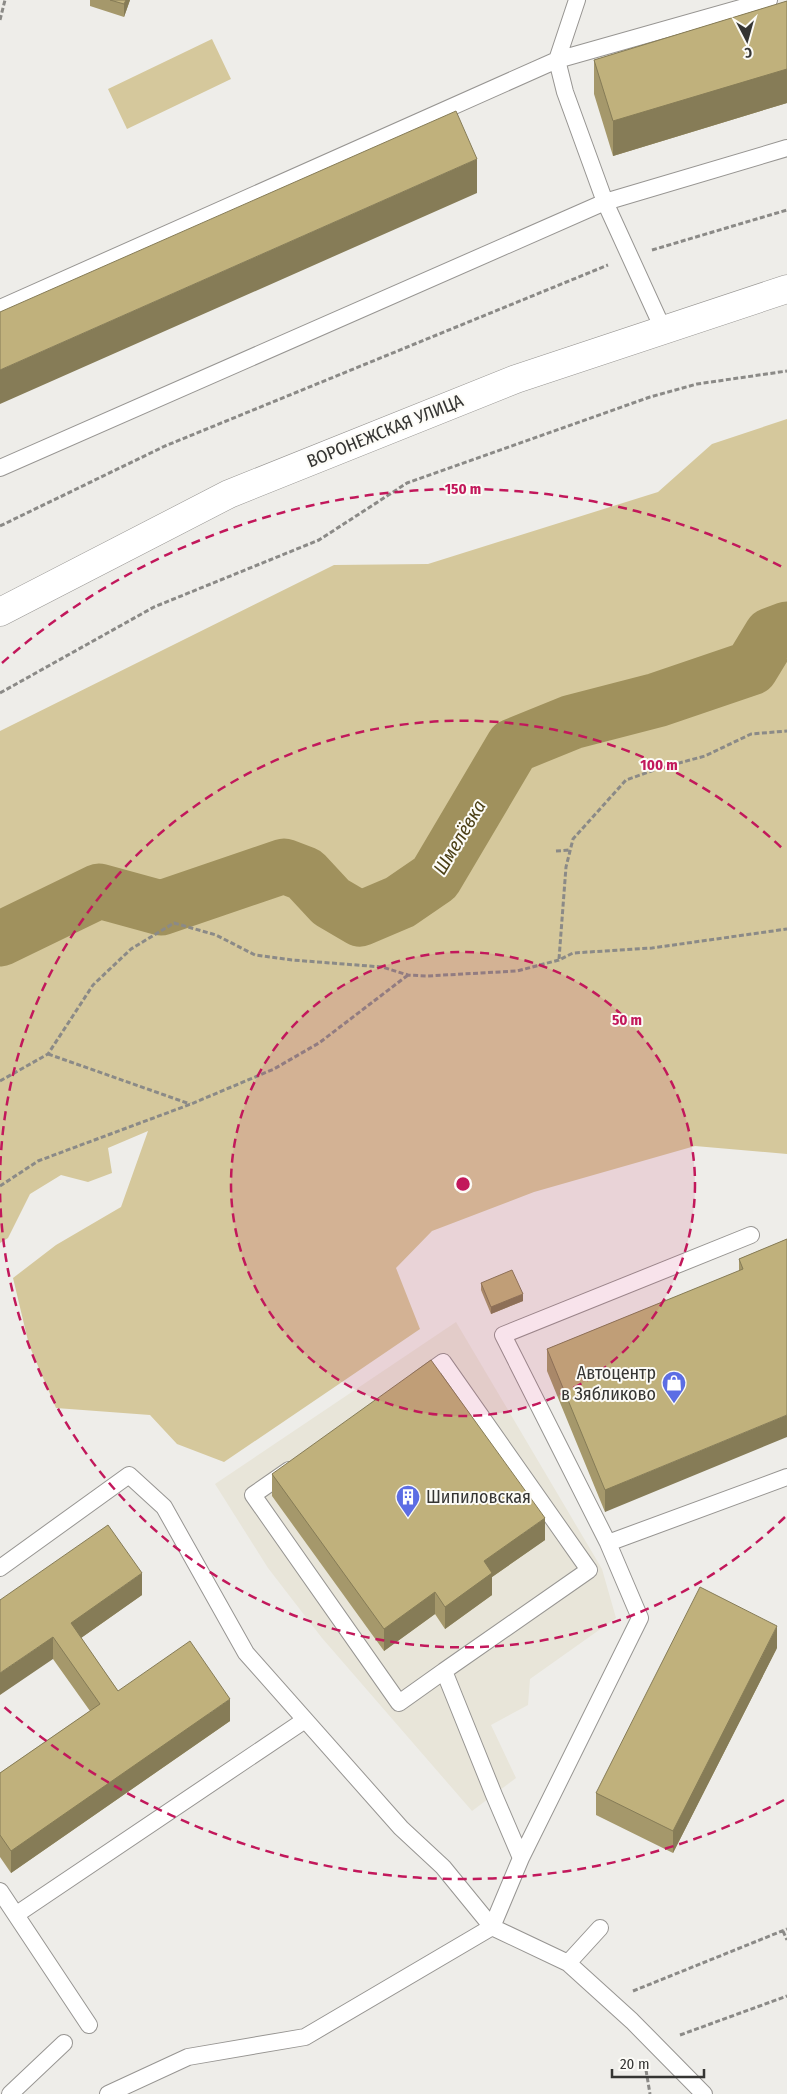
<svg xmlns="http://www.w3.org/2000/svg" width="787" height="2094" viewBox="0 0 787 2094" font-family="'Fira Sans Condensed',sans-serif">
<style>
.built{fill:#e8e5d9}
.green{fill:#d5c89c}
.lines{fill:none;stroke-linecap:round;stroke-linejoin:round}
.river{stroke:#a0915d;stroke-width:55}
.service-casing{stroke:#979592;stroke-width:18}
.tertiary-casing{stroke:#979592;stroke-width:29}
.path{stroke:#8b8a87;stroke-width:3;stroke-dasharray:5 2.5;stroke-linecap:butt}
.service{stroke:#fff;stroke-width:16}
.tertiary{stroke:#fff;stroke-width:28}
.wall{fill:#a5986b}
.shaded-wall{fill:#867c57}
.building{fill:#c0b17c;stroke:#867c57}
.ring{fill:none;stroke:#c2185b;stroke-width:2.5;stroke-dasharray:9 6}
.labels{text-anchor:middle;stroke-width:4;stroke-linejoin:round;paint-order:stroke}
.street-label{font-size:18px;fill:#353533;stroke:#fcfbf6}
.poi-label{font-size:18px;fill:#353533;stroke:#fcfbf6;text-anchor:end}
.water-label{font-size:19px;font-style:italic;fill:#4c4016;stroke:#fcfbf6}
.centre{fill:#c2185b;stroke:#fcfbf6;stroke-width:2.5}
.ring-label{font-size:15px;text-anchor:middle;font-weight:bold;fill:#c2185b;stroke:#fcfbf6;stroke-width:4;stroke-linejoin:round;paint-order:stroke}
</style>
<rect width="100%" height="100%" fill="#eeede9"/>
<path class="built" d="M456 1322 602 1569 616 1618 530 1679 528 1705 491 1725 516 1778 472 1811 322 1638 268 1568 215 1484Z"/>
<path class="green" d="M212 39 231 79 127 129 108 89Z
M787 419V1154L695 1146 534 1192 432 1231 396 1268 420 1329 224 1462 177 1444 150 1415 56 1408 29 1345 13 1278 56 1245 121 1207 148 1131 108 1148 112 1173 88 1182 61 1175 30 1194 8 1238 0 1243V731L334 565 428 564 658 492 712 444Z"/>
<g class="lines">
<path class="river" d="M0 939 99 891 161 908 284 866 305 874 331 902 360 919 400 902 435 878 513 746 572 722 657 700 751 668 771 635 787 629"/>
<defs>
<path id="service" d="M577 0 557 60 565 92 605 202 663 329
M0 308 557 60 769 0
M0 468 605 202 787 148
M418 1380 443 1362 589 1570 444 1671
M289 1470 253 1495 399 1703 444 1671 494 1795 521 1858
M608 1543 503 1335 751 1235
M0 1568 129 1475 164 1507 246 1653 401 1828 443 1867 492 1927 568 1963 632 2021 704 2094
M0 1891 89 2025
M17 1914 305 1720
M568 1963 600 1928
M10 2094 64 2043
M108 2094 188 2057 305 2037 492 1927 521 1858 640 1618 608 1543 787 1477"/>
<path id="tertiary" d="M0 612 229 494 516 379 787 289"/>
</defs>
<use href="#service" class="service-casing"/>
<use href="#tertiary" class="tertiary-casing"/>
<path class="path" d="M0 20 5 0
M652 250 787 210
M0 526 165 446 608 265
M0 693 154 607 319 540 407 483 650 397 697 384 787 371
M556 851 570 850
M559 959 566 867 573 839 626 780 657 769 705 756 751 734 787 731
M48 1054 190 1104
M0 1081 48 1054 93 985 131 949 174 923 216 935 255 955 292 960 382 967 408 975 427 976 517 971 559 960 573 953 652 948 787 929
M0 1186 38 1161 191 1104 274 1069 319 1043 408 975
M783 1931 787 1940
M633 1991 787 1929
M680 2035 787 1996
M646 2070 650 2094"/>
<use href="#service" class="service"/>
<use href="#tertiary" class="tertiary"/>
</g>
<path class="wall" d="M90 0H130L124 17 90 6Z
M787 1V103L613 156 594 94V60Z
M787 1239 605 1512 547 1371V1349L739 1271V1259Z
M481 1283 523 1301 491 1314 481 1290Z
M272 1474 545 1540 492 1577V1595L445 1629 435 1614 384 1651 272 1496Z
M142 1595 81 1638 118 1691 230 1721 11 1873 0 1857V1773L90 1711 53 1659 0 1600Z
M777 1648 673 1853 596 1815V1793Z"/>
<path class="shaded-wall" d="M126 0H130L124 17V4Z
M787 69V103L613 156V121Z
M477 159V193L0 404V370Z
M523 1294V1301L491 1314V1307Z
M787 1415V1437L605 1512V1490Z
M545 1518V1540L492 1577V1595L445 1629V1607L484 1561Z
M142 1573V1595L71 1645V1623Z
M435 1592V1614L384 1651V1629Z
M777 1626V1648L673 1853V1831Z
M53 1637V1659L0 1695V1673Z
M230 1699V1721L11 1873V1851Z"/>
<path class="building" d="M110 0H126L124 4Z
M787 1V69L613 121 594 60Z
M456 111 477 159 0 370V312Z
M787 1239V1415L605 1490 547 1349 743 1269 739 1259Z
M512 1270 523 1294 491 1307 481 1283Z
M431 1360 545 1518 484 1561 492 1573 445 1607 435 1592 384 1629 272 1474Z
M108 1525 142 1573 71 1623 118 1691 190 1641 230 1699 11 1851 0 1835V1773L100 1704 53 1637 0 1673V1600Z
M700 1587 777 1626 673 1831 596 1793Z"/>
<circle cx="463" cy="1184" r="232" fill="#c2185b" fill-opacity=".12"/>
<g class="ring">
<circle cx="463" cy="1184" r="232"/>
<path d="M785 1517A463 463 0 0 1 0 1188M0 1180A463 463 0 0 1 785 851"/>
<path d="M784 1800A695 695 0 0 1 2 1705M2 663A695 695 0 0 1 784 568"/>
</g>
<defs>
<symbol id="shop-pin" viewBox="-11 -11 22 30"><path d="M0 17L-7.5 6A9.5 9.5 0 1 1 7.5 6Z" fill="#5c6de4" stroke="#fcfbf6"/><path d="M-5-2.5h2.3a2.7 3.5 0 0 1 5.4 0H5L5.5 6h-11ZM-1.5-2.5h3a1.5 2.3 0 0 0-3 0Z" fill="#fff"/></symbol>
<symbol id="building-pin" viewBox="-11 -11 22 30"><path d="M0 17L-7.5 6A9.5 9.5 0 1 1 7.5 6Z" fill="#5c6de4" stroke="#fcfbf6"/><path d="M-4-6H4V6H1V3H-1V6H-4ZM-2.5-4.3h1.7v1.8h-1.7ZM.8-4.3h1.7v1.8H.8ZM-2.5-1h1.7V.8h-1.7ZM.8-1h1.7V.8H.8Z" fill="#fff"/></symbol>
</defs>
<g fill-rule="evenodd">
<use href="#shop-pin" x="660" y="1369" width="28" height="38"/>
<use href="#building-pin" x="394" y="1483" width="28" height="38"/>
</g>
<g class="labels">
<g class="street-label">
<text transform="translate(385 431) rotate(-22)" y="6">ВОРОНЕЖСКАЯ УЛИЦА</text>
</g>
<g class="poi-label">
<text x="656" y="1379">Автоцентр<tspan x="656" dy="21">в Зябликово</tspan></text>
<text x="426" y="1503" text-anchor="start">Шипиловская</text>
</g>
<g class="water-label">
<text transform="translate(459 837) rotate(-59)" y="7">Шмелёвка</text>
</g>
</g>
<circle cx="463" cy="1184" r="8" class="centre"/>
<g class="ring-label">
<text x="463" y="494">150 m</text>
<text x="659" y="770">100 m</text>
<text x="627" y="1025">50 m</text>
</g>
<g transform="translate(747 40) rotate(174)" stroke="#fcfbf6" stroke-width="4" paint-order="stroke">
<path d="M0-4L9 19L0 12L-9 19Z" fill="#353533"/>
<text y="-8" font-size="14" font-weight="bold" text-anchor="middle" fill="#353533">С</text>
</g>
<path d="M612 2069v8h92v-8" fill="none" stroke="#353533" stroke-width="2.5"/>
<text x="620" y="2069" font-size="15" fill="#353533" stroke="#fcfbf6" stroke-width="4" paint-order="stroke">20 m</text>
</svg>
